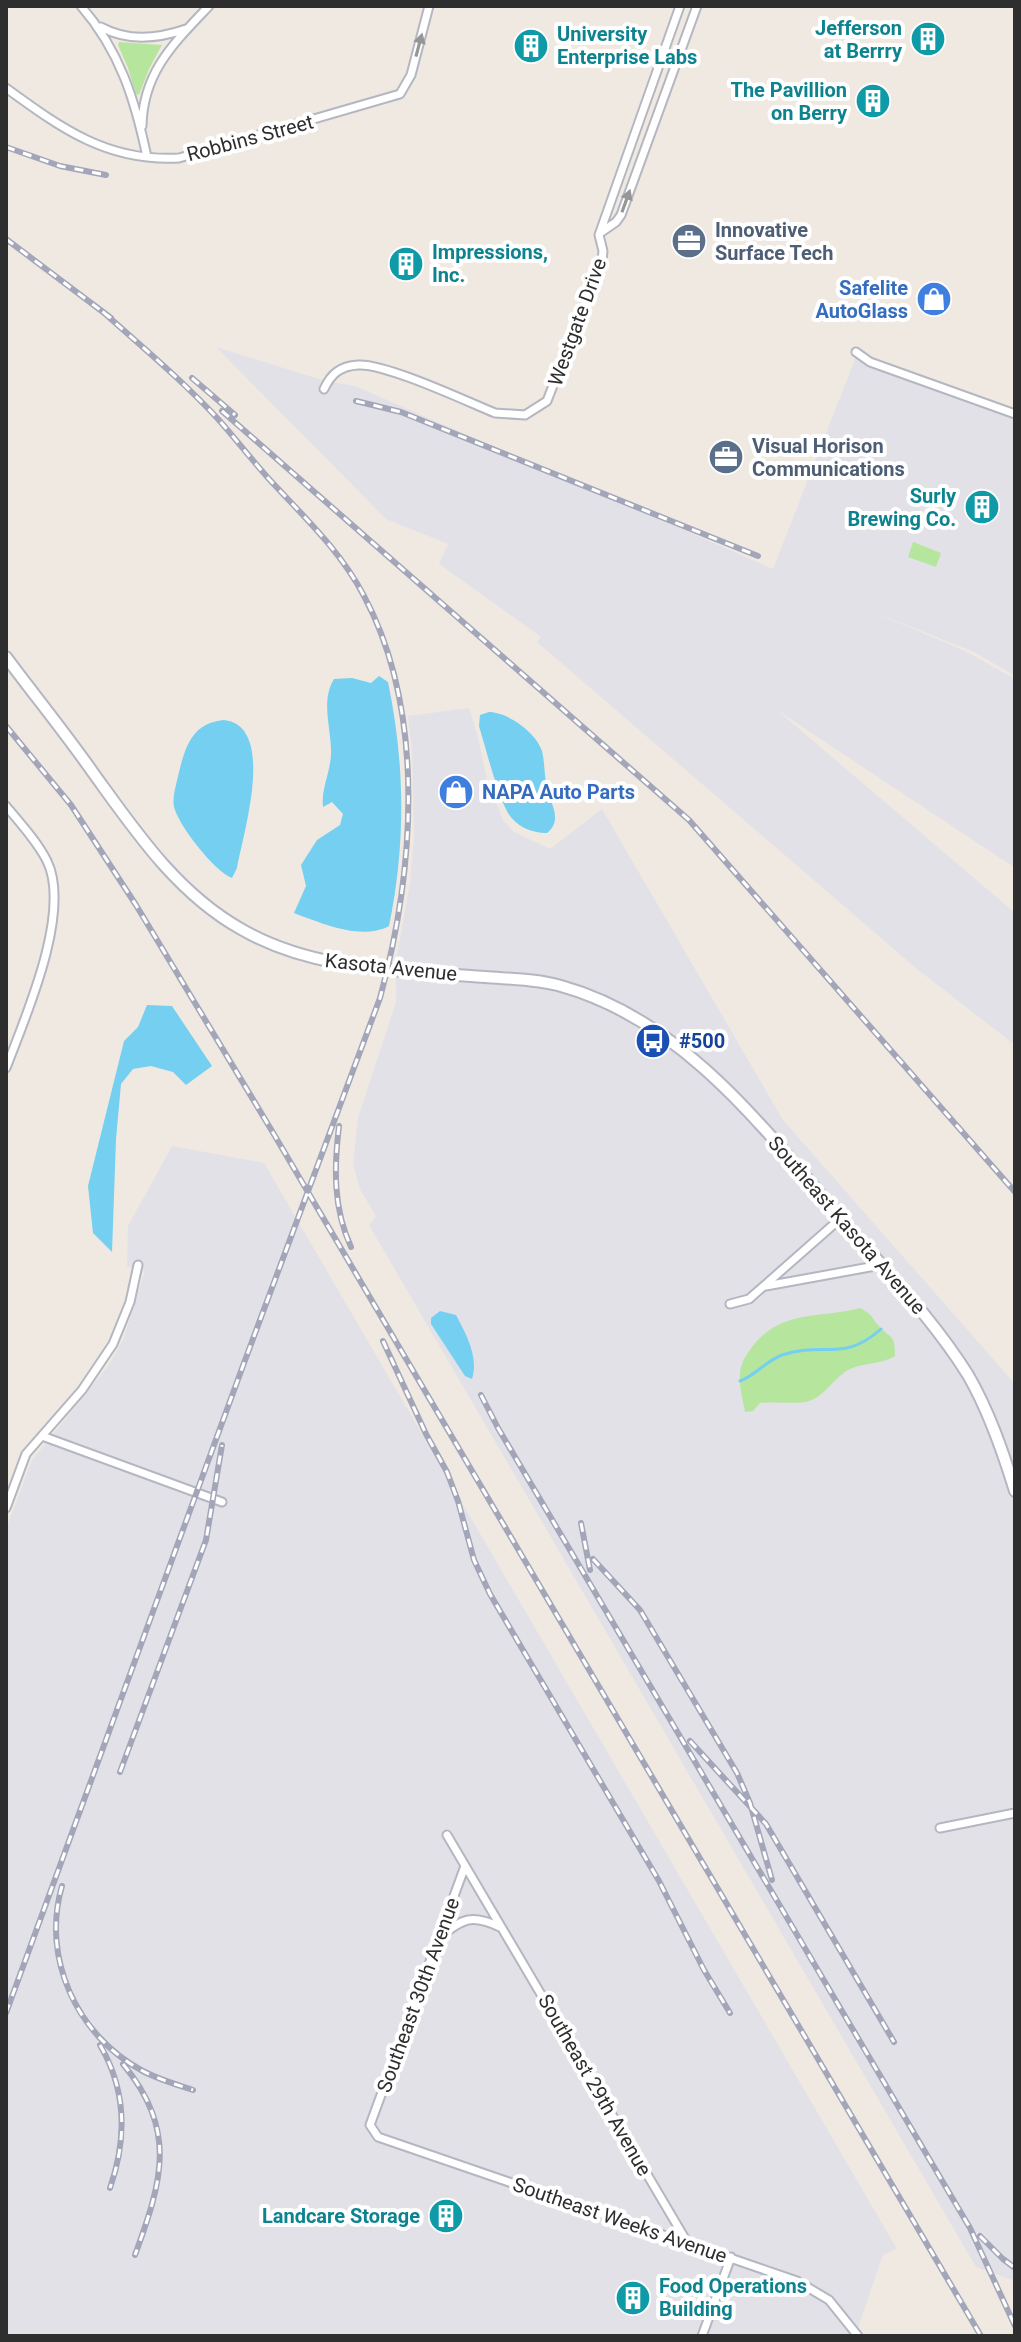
<svg xmlns="http://www.w3.org/2000/svg" width="1021" height="2342" viewBox="0 0 1021 2342" font-family="Roboto,sans-serif">
<style>
.industrial{fill:#e3e1e8}
.green{fill:#b6e59e}
.water{fill:#75cff0}
.lines{fill:none;stroke-linecap:round;stroke-linejoin:round}
.stream{stroke:#75cff0;stroke-width:3}
.street-casing{stroke:#b4b7c1;stroke-width:11}
.secondary-casing{stroke:#b4b7c1;stroke-width:14}
.street{stroke:#fff;stroke-width:7}
.secondary{stroke:#fff;stroke-width:10}
.rail-casing{stroke:#a3a6b8;stroke-width:6}
.rail{stroke:#fff;stroke-width:3;stroke-dasharray:9;stroke-linecap:butt}
.oneway{fill:#969696}
.labels{text-anchor:middle;stroke-width:8;stroke-linejoin:round;paint-order:stroke}
.culture-label{font-size:20px;font-weight:bold;fill:#0d838f;stroke:#fff;text-anchor:end}
.street-label{font-size:20px;fill:#2e2e2e;stroke:#fff}
.service-label{font-size:20px;font-weight:bold;fill:#4e5e75;stroke:#fff;text-anchor:start}
.shop-label{font-size:20px;font-weight:bold;fill:#366cbe;stroke:#fff;text-anchor:end}
.transit-label{font-size:20px;font-weight:bold;fill:#164399;stroke:#fff;text-anchor:start}
</style>
<rect width="100%" height="100%" fill="#efe9e1"/>
<path class="industrial" d="M216 347 325 381 355 386 773 569 857 354 1015 416V676L974 652 866 609 965 651 1015 679V868L777 710 1015 913V1045L917 969 537 642 541 637 439 564 448 544 386 519Z
M469 708 478 737 487 780 503 820 514 832 550 849 602 809 783 1120 1015 1384V2281L976 2267 369 1225 376 1216 360 1189 353 1164 358 1118 396 1002V961L410 883 414 834 412 748 408 716Z
M172 1146 264 1163 897 2249 883 2255 855 2336H6V1529L32 1460 108 1366 123 1340 145 1271 127 1266 128 1226Z"/>
<path class="green" d="M119 42 162 45 149 69 139 95 136 94 128 68 118 45Z
M913 542 941 553 936 567 908 557Z
M860 1308C875 1316 870 1317 880 1327 892 1340 895 1334 895 1356 881 1365 863 1362 848 1370 834 1378 825 1396 809 1401 799 1405 773 1401 760 1403L753 1411 745 1412C743 1400 739 1387 740 1375 740 1364 746 1355 752 1347 781 1309 819 1319 860 1308Z"/>
<path class="water" d="M379 676 388 682C405 763 406 845 389 926 361 941 321 923 294 913L306 886 301 865 317 840 340 825 343 814 332 802 323 807C321 789 330 773 331 755 332 729 320 702 334 679L352 678 371 683Z
M489 712C507 712 536 732 542 751 545 763 544 776 547 788 551 805 563 820 547 833 531 833 517 827 508 813 497 793 486 749 479 726L480 715Z
M224 720C277 726 243 834 237 868L232 878C214 871 179 826 174 807 172 797 176 786 178 776 185 748 191 723 224 720Z
M147 1005 172 1006 212 1066 186 1085 173 1072 151 1066 133 1069 121 1084 116 1139 112 1252 93 1233 88 1186 124 1041 138 1027Z
M440 1311 456 1315C466 1334 479 1357 472 1379L465 1376 431 1324V1318Z"/>
<g class="lines">
<path class="stream" d="M740 1381C756 1375 766 1361 782 1355 824 1341 843 1363 881 1329"/>
<defs>
<path id="street" d="M81 6C120 51 135 100 147 157
M101 27C128 42 157 39 186 29
M6 88C61 128 107 162 179 158L400 94 411 75 429 6
M142 126C143 72 174 43 209 6
M600 233 616 222 621 215 697 6
M856 352 870 362 1015 414
M324 389C331 374 340 366 358 365 385 363 466 401 495 413L525 415 547 401 602 260 603 251 599 235 680 6
M6 806C20 823 37 841 47 861 72 912 25 1018 6 1068
M766 1286 881 1265
M730 1304 749 1299 841 1218
M42 1436 222 1502
M6 1508 26 1454 82 1390 113 1344 130 1302 138 1265
M940 1828 1015 1813
M447 1835 687 2242
M465 1866 370 2125 378 2137 797 2281 829 2300 858 2336
M440 1937C463 1918 472 1914 500 1927
M702 2336 731 2257"/>
<path id="secondary" d="M6 657C35 696 66 734 94 774 136 832 177 893 241 929 315 972 403 970 485 977 510 979 537 979 561 986 687 1021 769 1135 850 1229 891 1276 935 1322 968 1375 989 1411 1003 1452 1015 1491"/>
</defs>
<use href="#street" class="street-casing"/>
<use href="#secondary" class="secondary-casing"/>
<use href="#street" class="street"/>
<use href="#secondary" class="secondary"/>
<defs>
<path id="rail" d="M6 147 60 166 106 175
M6 239 111 318
M192 378 235 415
M356 401 401 412 758 556
M222 411 689 820 1015 1192
M6 726 71 805 136 905 272 1131 981 2336
M339 1126C334 1168 333 1208 351 1247
M383 1341 426 1434 447 1472 458 1501 474 1560 490 1594 659 1881 704 1970 730 2013
M481 1395 498 1428 970 2228 1015 2326
M581 1523 590 1570
M593 1559 640 1610 737 1773 750 1803 772 1880
M690 1741 766 1824 894 2042
M120 1772 206 1540 222 1445
M62 1886C41 1958 77 2035 141 2070 157 2079 175 2084 193 2090
M6 2013 244 1363 380 998C414 873 427 714 364 596 340 550 303 516 269 479 251 459 235 438 218 419 182 380 141 346 102 311
M100 2045C127 2091 127 2139 110 2188
M123 2064C178 2131 162 2181 135 2255
M980 2236 1003 2259 1015 2268"/>
</defs>
<use href="#rail" class="rail-casing"/>
<use href="#rail" class="rail"/>
</g>
<defs><path id="oneway-solid" d="M-6-.8H1V-3.2L6.5 0L1 3.2V.8H-6Z" transform="scale(2)"/></defs>
<g class="oneway">
<use href="#oneway-solid" transform="translate(419 45) rotate(-75)"/>
<use href="#oneway-solid" transform="translate(626 201) rotate(-70)"/>
</g>
<defs>
<symbol id="building-disc" viewBox="-11 -11 22 22"><circle r="9.5" fill="#0f9aa8" stroke="#fff"/><path d="M-4-6H4V6H1V3H-1V6H-4ZM-2.5-4.3h1.7v1.8h-1.7ZM.8-4.3h1.7v1.8H.8ZM-2.5-1h1.7V.8h-1.7ZM.8-1h1.7V.8H.8Z" fill="#fff"/></symbol>
<symbol id="office-disc" viewBox="-11 -11 22 22"><circle r="9.5" fill="#5c6f8a" stroke="#fff"/><path d="M-6-3h4V-5.5h4V-3h4V5H-6ZM-1-4.5V-3h2v-1.5ZM-6 0V1H6V0Z" fill="#fff"/></symbol>
<symbol id="shop-disc" viewBox="-11 -11 22 22"><circle r="9.5" fill="#3f7fe0" stroke="#fff"/><path d="M-5-2.5h2.3a2.7 3.5 0 0 1 5.4 0H5L5.5 6h-11ZM-1.5-2.5h3a1.5 2.3 0 0 0-3 0Z" fill="#fff"/></symbol>
<symbol id="bus-disc" viewBox="-11 -11 22 22"><circle r="9.5" fill="#1a4fb4" stroke="#fff"/><path d="M-5-6H5V4H4V6H2V4H-2V6H-4V4H-5ZM-3.5-4V0h7V-4ZM-3.5 1.2v1.5H-2V1.2ZM2 1.2v1.5H3.5V1.2Z" fill="#fff"/></symbol>
</defs>
<g fill-rule="evenodd">
<use href="#building-disc" x="908" y="19" width="40" height="40"/>
<use href="#building-disc" x="511" y="26" width="40" height="40"/>
<use href="#building-disc" x="853" y="81" width="40" height="40"/>
<use href="#office-disc" x="669" y="221" width="40" height="40"/>
<use href="#building-disc" x="386" y="244" width="40" height="40"/>
<use href="#shop-disc" x="914" y="279" width="40" height="40"/>
<use href="#office-disc" x="706" y="437" width="40" height="40"/>
<use href="#building-disc" x="962" y="487" width="40" height="40"/>
<use href="#shop-disc" x="436" y="772" width="40" height="40"/>
<use href="#bus-disc" x="633" y="1021" width="40" height="40"/>
<use href="#building-disc" x="426" y="2196" width="40" height="40"/>
<use href="#building-disc" x="613" y="2278" width="40" height="40"/>
</g>
<g class="labels">
<g class="culture-label">
<text x="902" y="35">Jefferson<tspan x="902" dy="23">at Berrry</tspan></text>
<text x="557" y="41" text-anchor="start">University<tspan x="557" dy="23">Enterprise Labs</tspan></text>
<text x="847" y="97">The Pavillion<tspan x="847" dy="23">on Berry</tspan></text>
<text x="432" y="259" text-anchor="start">Impressions,<tspan x="432" dy="23">Inc.</tspan></text>
<text x="956" y="503">Surly<tspan x="956" dy="23">Brewing Co.</tspan></text>
<text x="420" y="2223">Landcare Storage</text>
<text x="659" y="2293" text-anchor="start">Food Operations<tspan x="659" dy="23">Building</tspan></text>
</g>
<g class="street-label">
<text transform="translate(250 138) rotate(-15)" y="7">Robbins Street</text>
<text transform="translate(577 322) rotate(-70)" y="7">Westgate Drive</text>
<text transform="translate(391 967) rotate(6)" y="7">Kasota Avenue</text>
<text transform="translate(847 1225) rotate(49)" y="7">Southeast Kasota Avenue</text>
<text transform="translate(418 1995) rotate(-70)" y="7">Southeast 30th Avenue</text>
<text transform="translate(595 2085) rotate(60)" y="7">Southeast 29th Avenue</text>
<text transform="translate(620 2220) rotate(19)" y="7">Southeast Weeks Avenue</text>
</g>
<g class="service-label">
<text x="715" y="237">Innovative<tspan x="715" dy="23">Surface Tech</tspan></text>
<text x="752" y="453">Visual Horison<tspan x="752" dy="23">Communications</tspan></text>
</g>
<g class="shop-label">
<text x="908" y="295">Safelite<tspan x="908" dy="23">AutoGlass</tspan></text>
<text x="482" y="799" text-anchor="start">NAPA Auto Parts</text>
</g>
<g class="transit-label">
<text x="679" y="1048">#500</text>
</g>
</g>
<rect width="1021" height="2342" fill="none" stroke="#2e2e2e" stroke-width="16"/>
</svg>
